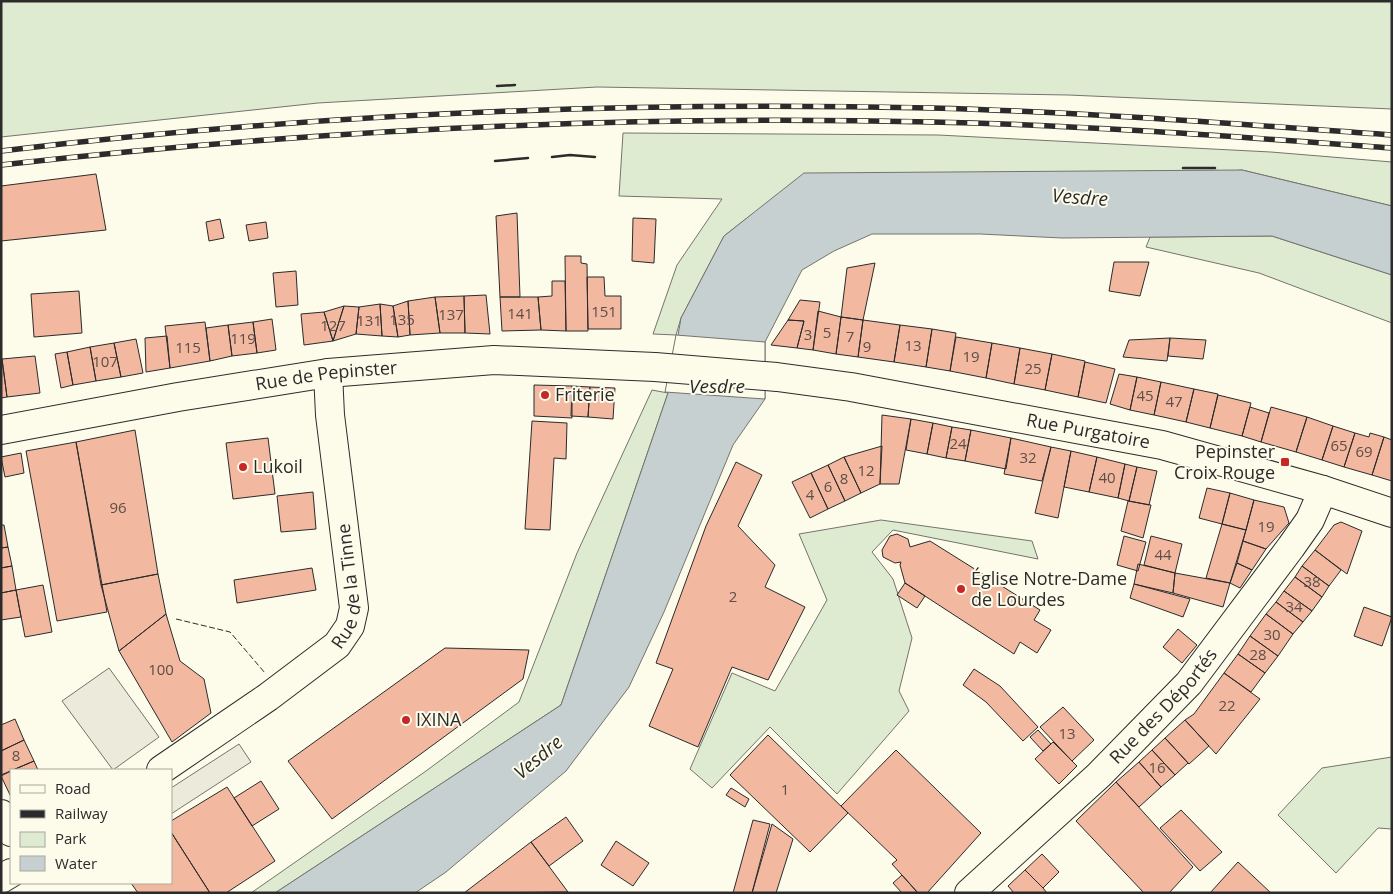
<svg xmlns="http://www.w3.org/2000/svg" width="1393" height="894" viewBox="0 0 1393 894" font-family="'Open Sans',sans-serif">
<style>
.green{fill:#deebd1;stroke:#74746e}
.parking{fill:#eceadb;stroke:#74746e}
.water{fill:#c7d0d0;stroke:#74746e}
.pier{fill:#fdfbea;stroke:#74746e}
.building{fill:#f2b8a0;stroke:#2b2b2b}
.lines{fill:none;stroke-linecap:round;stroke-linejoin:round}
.minor-casing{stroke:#2b2b2b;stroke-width:30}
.major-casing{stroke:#2b2b2b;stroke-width:30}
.minor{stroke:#fdfbea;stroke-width:28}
.major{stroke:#fdfbea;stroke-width:28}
.rail-casing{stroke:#2b2b2b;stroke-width:5.5}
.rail{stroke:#fdfbea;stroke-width:4;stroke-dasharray:11;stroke-linecap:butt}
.fence{stroke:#2b2b2b;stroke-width:1;stroke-dasharray:6 2.5;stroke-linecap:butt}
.wall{stroke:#2b2b2b;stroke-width:2.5}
.poi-dot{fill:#c62828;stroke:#fdfbea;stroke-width:2}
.labels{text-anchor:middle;stroke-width:4;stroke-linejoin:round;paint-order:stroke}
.number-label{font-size:15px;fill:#5d4e48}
.street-label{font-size:18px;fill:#2b2b2b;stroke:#fdfbea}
.poi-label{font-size:18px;fill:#2b2b2b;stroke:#fdfbea;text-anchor:start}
.water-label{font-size:19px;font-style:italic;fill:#2b2b2b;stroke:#fdfbea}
</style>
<rect width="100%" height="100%" fill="#fdfbea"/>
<path class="green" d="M1 1H1392V109L1068 95 597 87 318 103 1 137Z
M623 133 938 135 1271 152 1392 162V206L1242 170 751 215 724 236 681 318 676 335 653 334 677 265 722 199 619 196Z
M1272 236 1392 275V323L1259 273 1146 247 1150 237Z
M652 390 668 393 561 705 275 893H251L426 771 519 702 577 553Z
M881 520 1032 541 1038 559 893 530 872 552 893 579 912 638 899 691 909 711 837 794 770 727 712 788 690 769 732 673 775 691 827 600 799 534Z
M1392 757V829L1378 828 1336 873 1278 815 1322 768Z"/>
<path class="parking" d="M109 668 159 737 113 770 62 701Z
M239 744 251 762 171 814V788Z"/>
<path class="water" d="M1242 170 1392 206V275L1272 236 1062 238 980 234H872L834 251 802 270 765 342V399L733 445 664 612 629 687 566 771 446 872 415 893H275L561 705 668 393 681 318 724 236 804 173Z"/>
<path class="pier" d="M676 335 765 342V399L665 392Z"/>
<path class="building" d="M96 174 106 230 1 241V186Z
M517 213 520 297H500L496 216Z
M633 218 656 219 654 263 632 261Z
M220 219 224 238 209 241 206 222Z
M266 222 268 238 249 241 246 225Z
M565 256H581V263L587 264 588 331H566Z
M1114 262H1149L1140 296 1109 291Z
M875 263 863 320 841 317 847 268Z
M296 271 298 305 276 307 273 273Z
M587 277H604L605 296H621V329H588Z
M552 281H565L566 331 541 330 538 297 552 296Z
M79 291 82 333 34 337 31 294Z
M486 295 490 334 465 333 464 296Z
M464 296 465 333H440L435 297Z
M435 297 440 333 410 335 408 301Z
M500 297H538L541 330 502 331Z
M800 300 820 302 813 350 797 348 804 321 788 320Z
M408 301 410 335 398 337 393 306Z
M380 304 393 306 398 337 382 336Z
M380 304 382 336 356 334 359 307Z
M344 306 333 341 324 312Z
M344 306 359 307 356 334 333 341Z
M818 311 841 317 836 354 813 350Z
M324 312 333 341 304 345 301 314Z
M841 317 863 320 858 357 836 354Z
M272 319 276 350 257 353 253 322Z
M788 320 804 321 797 348 771 345Z
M863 320 900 325 894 362 858 357Z
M205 322 210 361 170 368 165 326Z
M253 322 257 353 232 356 228 325Z
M228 325 232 356 210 361 206 328Z
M900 325 932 329 926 367 894 362Z
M932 329 956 333 950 371 926 367Z
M167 336 170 368 146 372 145 338Z
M956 337 992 343 986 378 950 371Z
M1170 338 1206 340 1203 359 1168 356Z
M1170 338 1167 361 1123 357 1129 340Z
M136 339 143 373 121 377 114 343Z
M114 343 121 377 96 381 90 347Z
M992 343 1020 348 1014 384 986 378Z
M90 347 96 381 73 385 67 352Z
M1020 348 1052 354 1045 390 1014 384Z
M67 352 73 385 61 388 55 354Z
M1052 354 1085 361 1078 397 1045 390Z
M35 356 40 393 7 397 2 359Z
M2 359 7 397 1 398V360Z
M1085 362 1115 369 1106 403 1078 397Z
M1119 374 1137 377 1130 410 1110 404Z
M1137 377 1161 382 1154 415 1130 410Z
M1161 382 1194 389 1186 422 1154 415Z
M534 385 572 386V418L534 416Z
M572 386 590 387 588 417 571 416Z
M590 387 615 388 613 419 588 417Z
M1194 389 1218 394 1210 428 1186 422Z
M1218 395 1251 403 1242 436 1210 428Z
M1250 407 1269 413 1261 442 1242 436Z
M1271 407 1307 417 1296 452 1261 442Z
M882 415 911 419 899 484H880Z
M1307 417 1333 426 1322 460 1296 452Z
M911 419 933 423 927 454 906 450Z
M532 421 567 423 566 459 554 458 550 530 525 529Z
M933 423 952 427 946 458 927 454Z
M1333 426 1355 433 1344 467 1322 460Z
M952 427 971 430 965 461 946 458Z
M135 430 158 574 101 585 76 442Z
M971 430 1011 438 1006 469 965 461Z
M1355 433 1369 437 1370 433 1384 437 1372 475 1344 467Z
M1384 437 1392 440V481L1372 475Z
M268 438 275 494 233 499 226 443Z
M1011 438 1051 447 1042 481 1004 474Z
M76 442 107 612 57 621 26 451Z
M882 446 880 484 861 493 844 457Z
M1051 447 1071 451 1058 518 1035 513Z
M1071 451 1097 457 1089 492 1064 487Z
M21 453 24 473 5 477 1 457Z
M844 457 861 493 845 501 828 465Z
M1097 457 1125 464 1118 498 1089 492Z
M736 462 762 475 738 526 775 565 765 587 805 607 768 680 732 667 698 747 649 726 673 669 656 663 706 526Z
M1125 464 1137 467 1129 501 1118 498Z
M828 465 845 501 828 509 811 473Z
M1137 467 1157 471 1149 505 1129 501Z
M811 473 828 509 810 518 792 482Z
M1207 488 1230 493 1222 524 1199 518Z
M313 492 316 529 281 532 277 496Z
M1230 493 1254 500 1246 530 1222 524Z
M1254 500 1284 507 1289 523 1266 549 1243 541Z
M1128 501 1151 505 1143 538 1121 531Z
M1341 522 1362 531 1347 574 1315 550 1334 525Z
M1222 524 1246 530 1230 583 1206 578Z
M1 525H4L8 547 1 548Z
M897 534 908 539 910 547 930 541 1040 610 1034 620 1051 630 1037 653 1020 642 1014 654 905 583 900 565 901 562 895 563 883 557 882 550 890 536Z
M1124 536 1146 542 1138 571 1117 565Z
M1151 536 1182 544 1175 573 1144 565Z
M1243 541 1266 549 1252 570 1237 563Z
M8 547 12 566 1 568V548Z
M1315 550 1341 570 1329 586 1302 566Z
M1237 563 1252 570 1240 588 1230 583Z
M1138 564 1175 573 1173 593 1134 584Z
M12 566 16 590 1 593V568Z
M1302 566 1329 586 1322 597 1295 577Z
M312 568 316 590 237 603 234 580Z
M1175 573 1230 583 1223 607 1173 593Z
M158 574 166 614 119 651 101 585Z
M1295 577 1322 597 1312 611 1284 591Z
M905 583 925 596 917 608 897 595Z
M1134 584 1190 599 1183 617 1130 598Z
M43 585 52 632 25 637 16 590Z
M16 590 21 617 1 620V593Z
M1284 591 1312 611 1303 622 1276 602Z
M1276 602 1303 622 1293 634 1266 614Z
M1364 607 1392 617 1382 646 1354 636Z
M166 614 180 661 204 679 211 713 172 742 119 651Z
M1266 614 1293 634 1278 656 1250 636Z
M1178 629 1197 645 1182 663 1163 647Z
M1250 636 1278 656 1265 673 1238 654Z
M445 648 529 650 523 679 332 819 288 761Z
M1238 654 1265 673 1251 692 1224 673Z
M974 669 1000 686 1038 727 1023 741 986 702 963 685Z
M1224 673 1260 699 1216 754 1185 720 1194 714Z
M1063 707 1094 740 1072 761 1040 727Z
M15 719 24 740 1 751V725Z
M1185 720 1209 746 1189 764 1165 738Z
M1038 730 1051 744 1043 751 1030 737Z
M768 735 848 813 810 852 730 775Z
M1165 738 1188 763 1175 775 1152 750Z
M24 740 34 761 1 775V751Z
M1053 742 1077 766 1059 784 1035 759Z
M896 750 981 833 927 893H918L892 864 897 860 841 806Z
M1152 750 1175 775 1161 787 1139 762Z
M34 761 38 770H13Z
M1139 762 1161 787 1139 807 1116 782Z
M11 771V797L1 776Z
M261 781 279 809 252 826 234 798Z
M1116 782 1193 867 1169 893H1144L1076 821Z
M227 787 275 861 226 893H210L171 832V821Z
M731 788 749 799 745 807 726 795Z
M1181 810 1222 852 1200 871 1160 828Z
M566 817 583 841 549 866 531 842Z
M753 820 770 824 752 893H733Z
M772 824 793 839 776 893H752Z
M171 832 210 893H138L131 883H171Z
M616 841 649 863 633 886 601 865Z
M531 842 568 892 464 893Z
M1042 854 1059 872 1043 888 1025 870Z
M1238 862 1271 893H1210Z
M1025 870 1043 888 1047 893H1014L1008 886Z
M902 875 918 893H902L893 883Z"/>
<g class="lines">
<defs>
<g id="minor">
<path id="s1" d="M161 770 268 697 337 645 350 626 354 608 330 415 328 373"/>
<path d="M1 814 11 832"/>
<path d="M1 879 11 873"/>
<path id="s2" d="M969 893 1099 775 1189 683 1291 547 1310 520 1323 490"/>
</g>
<g id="major">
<path id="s3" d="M1 430 178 397 328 373 494 360 655 367 777 377 851 387 1162 445 1323 490 1392 513"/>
</g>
</defs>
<use href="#minor" class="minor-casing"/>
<use href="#major" class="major-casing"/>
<use href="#minor" class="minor"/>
<use href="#major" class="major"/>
<defs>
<path id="rail" d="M1 151C309 114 620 101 931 108 1084 112 1238 124 1392 135
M1 165C310 130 620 115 931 122 1084 125 1238 137 1392 148"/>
</defs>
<use href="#rail" class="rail-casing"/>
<use href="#rail" class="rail"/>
<path class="fence" d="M176 619 230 632 265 673"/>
<path class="wall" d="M497 86 515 85
M552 157 570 155 595 157
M495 161 528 158
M1183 168H1215"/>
</g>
<g class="poi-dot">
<circle cx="545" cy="395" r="5"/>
<rect x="1280" y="457" width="10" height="10" rx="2.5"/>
<circle cx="243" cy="467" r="5"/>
<circle cx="961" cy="589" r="5"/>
<circle cx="406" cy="720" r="5"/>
</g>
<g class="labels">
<g class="number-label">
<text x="604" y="317">151</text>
<text x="520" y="319">141</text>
<text x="451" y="320">137</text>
<text x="402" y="325">135</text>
<text x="369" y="326">131</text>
<text x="333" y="331">127</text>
<text x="827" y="338">5</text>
<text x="808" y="340">3</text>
<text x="850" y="342">7</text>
<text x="243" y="344">119</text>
<text x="913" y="351">13</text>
<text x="867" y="352">9</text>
<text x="188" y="353">115</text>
<text x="971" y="362">19</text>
<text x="105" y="367">107</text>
<text x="1033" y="374">25</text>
<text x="1145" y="401">45</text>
<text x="1174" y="407">47</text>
<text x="958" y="449">24</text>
<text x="1339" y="451">65</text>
<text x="1364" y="457">69</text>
<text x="1028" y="463">32</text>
<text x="866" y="476">12</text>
<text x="1107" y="483">40</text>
<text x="844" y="484">8</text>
<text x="828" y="492">6</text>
<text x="810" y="500">4</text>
<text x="118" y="513">96</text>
<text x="1266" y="532">19</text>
<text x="1163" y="560">44</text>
<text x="1312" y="587">38</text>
<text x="733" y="602">2</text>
<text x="1294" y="612">34</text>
<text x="1272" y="640">30</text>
<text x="1258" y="660">28</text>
<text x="161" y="675">100</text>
<text x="1227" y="711">22</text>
<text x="1067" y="739">13</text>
<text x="16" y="761">8</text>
<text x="1157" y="773">16</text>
<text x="785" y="795">1</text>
</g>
<g class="street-label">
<text dy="6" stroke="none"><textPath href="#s3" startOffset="330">Rue de Pepinster</textPath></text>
<text dy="6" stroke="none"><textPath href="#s3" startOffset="1098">Rue Purgatoire</textPath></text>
<text dy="6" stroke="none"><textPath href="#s1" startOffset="278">Rue de la Tinne</textPath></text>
<text dy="6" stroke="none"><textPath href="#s2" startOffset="270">Rue des Déportés</textPath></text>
</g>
<g class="poi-label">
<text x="555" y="401">Friterie</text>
<text x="1275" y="458" text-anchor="end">Pepinster<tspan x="1275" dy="21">Croix Rouge</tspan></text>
<text x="253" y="473">Lukoil</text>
<text x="971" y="585">Église Notre-Dame<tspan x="971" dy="21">de Lourdes</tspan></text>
<text x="416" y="726">IXINA</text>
</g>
<g class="water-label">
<text transform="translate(1080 197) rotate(4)" y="7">Vesdre</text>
<text x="717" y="393">Vesdre</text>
<text transform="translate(538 757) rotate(-40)" y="7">Vesdre</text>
</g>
</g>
<rect width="1393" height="894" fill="none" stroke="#2b2b2b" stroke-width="5"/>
<rect x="10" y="769" width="162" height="115" fill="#fdfbea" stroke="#a9a89e"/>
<rect x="20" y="785" width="25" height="8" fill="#fdfbea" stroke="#a9a89e"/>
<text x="55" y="794" font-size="15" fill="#2b2b2b">Road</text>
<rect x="20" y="810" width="25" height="8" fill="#2b2b2b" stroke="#a9a89e"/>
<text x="55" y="819" font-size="15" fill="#2b2b2b">Railway</text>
<rect x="20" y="832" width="25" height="15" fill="#deebd1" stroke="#a9a89e"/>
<text x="55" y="844" font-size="15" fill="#2b2b2b">Park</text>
<rect x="20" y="856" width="25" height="15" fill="#c7d0d0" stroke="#a9a89e"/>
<text x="55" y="869" font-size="15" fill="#2b2b2b">Water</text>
</svg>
